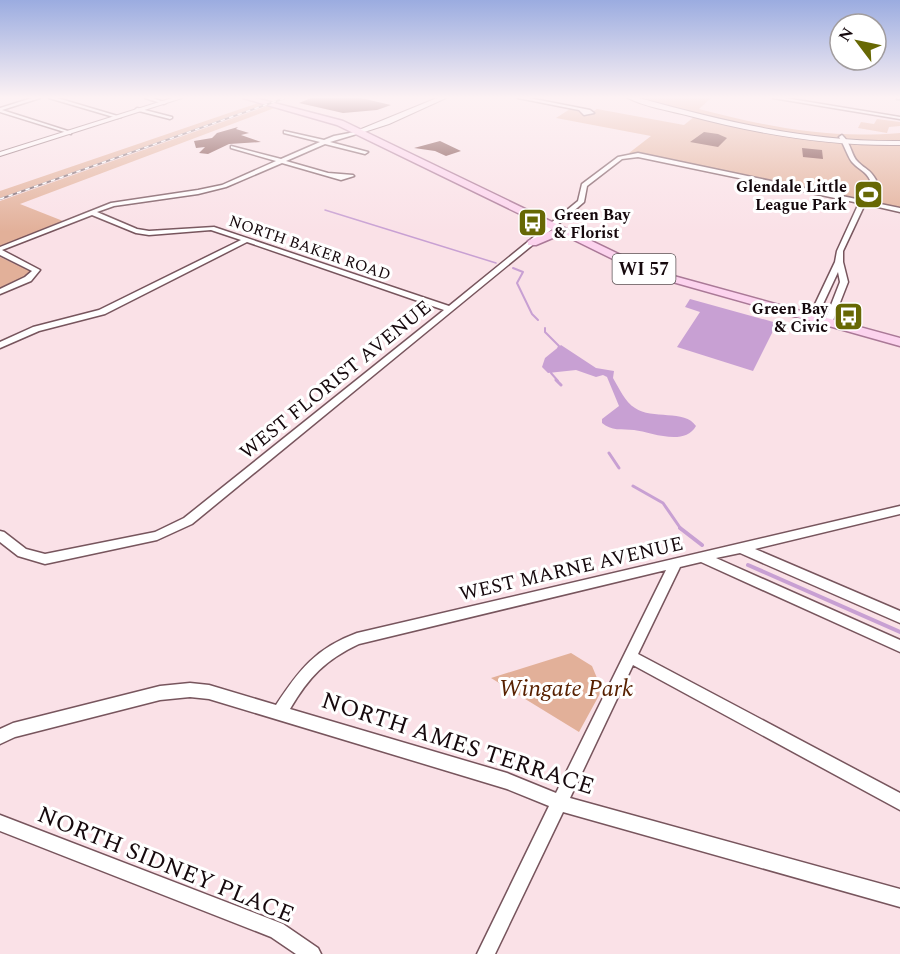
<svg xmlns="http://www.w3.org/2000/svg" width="900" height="954" viewBox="0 0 900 954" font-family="Spectral,serif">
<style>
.green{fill:#e2b099}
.water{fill:#c8a0d3}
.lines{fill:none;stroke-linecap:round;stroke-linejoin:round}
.stream-far3{stroke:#c8a0d3;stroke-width:1.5}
.stream-far2{stroke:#c8a0d3;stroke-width:2}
.stream-far1{stroke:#c8a0d3;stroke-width:3}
.stream{stroke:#c8a0d3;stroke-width:4}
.building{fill:#672d2b}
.street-casing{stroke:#77555d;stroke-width:3}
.secondary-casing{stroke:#77555d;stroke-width:2}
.primary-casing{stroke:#aa7997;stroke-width:3}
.street{fill:#fff;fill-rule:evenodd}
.secondary{fill:#fff;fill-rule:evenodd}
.primary{fill:#fcd3ee;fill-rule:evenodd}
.rail-casing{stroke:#7a686d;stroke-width:2}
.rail{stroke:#fff;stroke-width:1.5;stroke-dasharray:4.5;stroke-linecap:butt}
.labels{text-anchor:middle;stroke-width:6;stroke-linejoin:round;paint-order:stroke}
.far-poi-label{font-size:16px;font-weight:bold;fill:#16090d;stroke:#fff;text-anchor:end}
.far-street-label{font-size:16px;fill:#16090d;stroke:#fff}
.shield{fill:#fff;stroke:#5c5356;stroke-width:1.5}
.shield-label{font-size:18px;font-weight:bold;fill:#16090d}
.street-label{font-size:20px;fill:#16090d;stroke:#fff}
.near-park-label{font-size:24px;font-style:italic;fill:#582101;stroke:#fff}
.near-street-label{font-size:24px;fill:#16090d;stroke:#fff}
</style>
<rect width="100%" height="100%" fill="#fae1e7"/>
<path class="green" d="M623 98H711L699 109C769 127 826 139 900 133V208L629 153 651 136 556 118 570 109C588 113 581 119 597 109L684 125 694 117Z
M261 102 265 104 0 198V191Z
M270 105 277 107 20 204 63 221 0 247V201Z
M877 119 900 122V126L889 127 887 133 858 128 861 122 874 124Z
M0 257 26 269 29 268 32 271 29 275 0 290Z
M571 653 592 666 602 690 579 732 491 678Z"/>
<path class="water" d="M690 299 777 323 753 371 677 347 700 312 685 307Z
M561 345 596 368 614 371 613 378C619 388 625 402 635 408 652 420 685 409 696 426 684 447 651 432 634 430 622 429 611 431 602 423V419L619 406 607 377 603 375 596 377 576 370 548 373 542 367 545 358Z"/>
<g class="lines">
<path class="stream-far3" d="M325 210 496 263"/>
<path class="stream-far2" d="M513 268 523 272 517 283 532 314 538 320
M545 328V332L559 346 558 349
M552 370 551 373 558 381"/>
<path class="stream-far1" d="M556 380 561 385
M609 453 619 468
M633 486 663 503 681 529"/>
<path class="stream" d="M680 528 702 545
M748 565 900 632"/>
</g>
<path class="building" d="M311 98H361L391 105 377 110 343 113 299 103Z
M238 127 236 129 249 133 241 135 261 142 229 144 208 154 199 153 205 147 196 148 194 141 212 138 217 133Z
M704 132 718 134 727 138 718 147 690 142Z
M440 141 461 151 446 156 435 151 414 148Z
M802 148 822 150 823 159 803 157Z"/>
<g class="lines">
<defs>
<path id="street" d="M32 98H40L2 110 71 132V134L0 112V108Z
M49 98H57L121 117 117 118Z
M145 98H153L166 103 164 104Z
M518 98H529L590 110 594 113 584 115 579 110Z
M773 98H785L900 117V119Z
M897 98H900V99H897Z
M137 108 172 117V118L170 119 135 110Z
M284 131 324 140 334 136 360 131V133L330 142 368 152 365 154 325 144 286 161 328 173 353 175 354 176 341 180 282 163 226 187 198 194 114 206 97 212 137 229 149 231 214 227 449 306 578 201 582 184 618 157 638 153 861 200 870 180C866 171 859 170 853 163 849 160 844 144 839 137L842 135C852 144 851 156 858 162 866 170 870 169 876 180L866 201 900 208V212L865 204 843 251V262L848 282 832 323 828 325 824 323 840 282 838 272 816 319 812 321 808 319 835 262 837 251 859 203 638 157 622 159 587 186 584 202 563 220 192 524 157 540 45 564 18 556 0 542V531L4 532 26 549 45 554 155 532 184 518 444 310 247 242 105 314 39 331 0 348V342L33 327 99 310 241 240 211 230 149 235 136 233 92 215 2 250 40 270 31 281 0 294V289L25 277 32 271 0 255V247L111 203 198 190 222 185 276 161 231 148V146L281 159 320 142 284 133Z
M900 506V514L755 549 900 611V623L740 553 716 558 900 640V652L701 562 680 567 638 654 900 793V810L633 665 570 798 900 889V907L563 812 495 954H477L549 806 507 789 209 699 190 697 160 700 15 737 0 744V729L13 723 160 686 190 683 209 685 276 705C299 670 316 648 357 633ZM666 570 556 793 507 773 290 709C309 677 325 660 359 644Z
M0 815 283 924 318 948 321 954H296L271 937 0 831Z"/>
<path id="secondary" d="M172 98H182L0 156V152Z
M437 98H446L389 124 358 134 354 132Z
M628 98H639C726 122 810 142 900 141V145C826 146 757 134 686 115 667 110 645 107 628 98Z"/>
<path id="primary" d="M243 98H255L343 121 631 260 670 275 900 338V346L662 279 623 264 562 234 536 245H528V241L553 230 337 125Z"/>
</defs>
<use href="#street" class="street-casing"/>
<use href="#secondary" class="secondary-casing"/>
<use href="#primary" class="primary-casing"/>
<use href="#street" class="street"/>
<use href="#secondary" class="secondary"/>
<use href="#primary" class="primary"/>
<defs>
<path id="rail" d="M0 199 285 98"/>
</defs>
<use href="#rail" class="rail-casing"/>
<use href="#rail" class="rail"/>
</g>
<linearGradient id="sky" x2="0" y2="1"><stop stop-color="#9bace0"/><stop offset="0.42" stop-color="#fdf2f4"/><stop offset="1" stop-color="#fdf2f4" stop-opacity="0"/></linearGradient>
<rect width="900" height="232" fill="url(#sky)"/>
<defs>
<symbol id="stadium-square" viewBox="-11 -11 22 22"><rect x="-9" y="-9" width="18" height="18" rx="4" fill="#676804" stroke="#fff"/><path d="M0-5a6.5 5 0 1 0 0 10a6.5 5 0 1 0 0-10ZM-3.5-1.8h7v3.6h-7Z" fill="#fff"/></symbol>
<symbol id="bus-square" viewBox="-11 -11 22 22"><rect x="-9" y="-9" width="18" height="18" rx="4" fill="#676804" stroke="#fff"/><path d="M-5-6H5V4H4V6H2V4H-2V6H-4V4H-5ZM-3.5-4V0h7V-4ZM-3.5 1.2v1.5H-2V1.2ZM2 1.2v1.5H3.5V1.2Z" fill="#fff"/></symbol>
</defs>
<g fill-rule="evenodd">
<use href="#stadium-square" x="852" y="178" width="33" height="33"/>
<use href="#bus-square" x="516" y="206" width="33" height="33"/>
<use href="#bus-square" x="832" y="300" width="33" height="33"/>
</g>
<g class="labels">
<g class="far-poi-label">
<text x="847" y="192">Glendale Little<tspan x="847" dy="18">League Park</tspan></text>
<text x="554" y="220" text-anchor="start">Green Bay<tspan x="554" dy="18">&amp; Florist</tspan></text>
<text x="828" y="314">Green Bay<tspan x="828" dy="18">&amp; Civic</tspan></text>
</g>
<g class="far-street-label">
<text transform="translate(310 247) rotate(19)" y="6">NORTH BAKER ROAD</text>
</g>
<rect class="shield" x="612.5" y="254" width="63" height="30" rx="4.5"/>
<g class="shield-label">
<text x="644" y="275">WI 57</text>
</g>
<g class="street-label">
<text transform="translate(335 379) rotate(-39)" y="7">WEST FLORIST AVENUE</text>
<text transform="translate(571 568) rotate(-13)" y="7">WEST MARNE AVENUE</text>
</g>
<g class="near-park-label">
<text x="566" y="696">Wingate Park</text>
</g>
<g class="near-street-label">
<text transform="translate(458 743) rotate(18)" y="8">NORTH AMES TERRACE</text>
<text transform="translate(166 864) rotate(22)" y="8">NORTH SIDNEY PLACE</text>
</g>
</g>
<g transform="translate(858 42) rotate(302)"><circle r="28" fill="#ffffff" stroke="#a29d9e" stroke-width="1.5"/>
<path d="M0-4.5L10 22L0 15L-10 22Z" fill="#676804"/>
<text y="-9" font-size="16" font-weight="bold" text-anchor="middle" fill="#16090d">N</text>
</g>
</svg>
